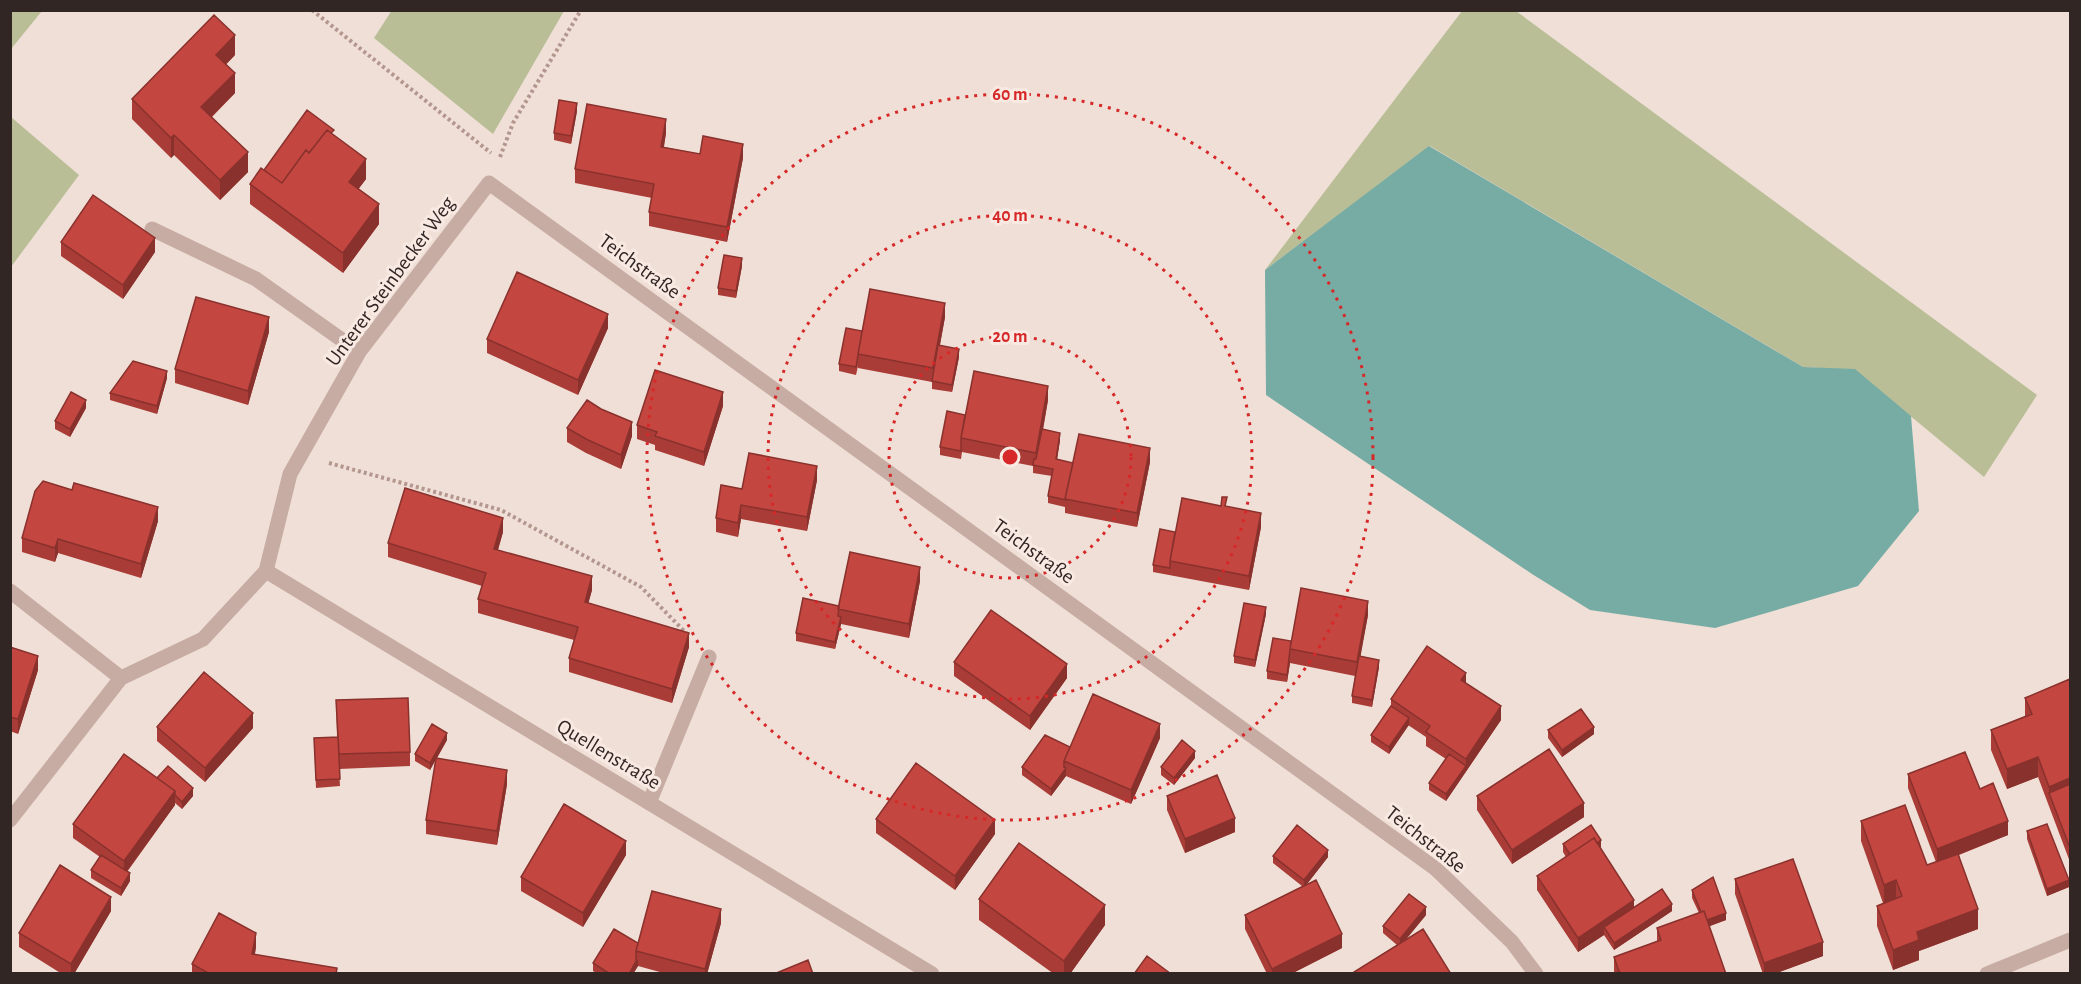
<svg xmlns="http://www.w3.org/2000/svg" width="2081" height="984" viewBox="0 0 2081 984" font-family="'Alegreya Sans',sans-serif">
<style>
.green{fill:#b9be97}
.water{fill:#76aca4}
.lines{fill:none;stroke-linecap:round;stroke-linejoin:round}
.path{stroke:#b3968d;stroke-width:4;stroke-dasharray:3 3;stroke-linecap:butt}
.minor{stroke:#c7aca3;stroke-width:15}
.wall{fill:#a93c37}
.shaded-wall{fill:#89312d}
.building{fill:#c44640;stroke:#89312d;stroke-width:1.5}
.ring{fill:none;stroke:#d62828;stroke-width:3;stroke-dasharray:3 6}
.labels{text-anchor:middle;stroke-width:6;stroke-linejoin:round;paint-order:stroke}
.street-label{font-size:21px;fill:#322625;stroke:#f8eae2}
.centre{fill:#d62828;stroke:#f8eae2;stroke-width:3}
.ring-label{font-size:18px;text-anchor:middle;font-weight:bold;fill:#d62828;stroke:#f8eae2;stroke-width:6;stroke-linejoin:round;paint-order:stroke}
</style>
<rect width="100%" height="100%" fill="#f0dfd6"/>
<path class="green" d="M11 10 42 11 11 49 10 11Z
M392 10H564V11L493 134 374 38Z
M1462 11H1516L2037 395 1984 477 1855 370 1803 367 1430 146 1265 270Z
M11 117 79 175 11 267Z"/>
<path class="water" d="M1429 146 1803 367 1855 369 1911 416 1919 511 1858 586 1715 628 1590 610 1532 574 1266 395 1265 270Z"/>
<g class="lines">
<path class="path" d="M312 10 491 153
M500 157 513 123 581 10
M329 463 501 510 641 587 687 634"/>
<path class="minor" d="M152 229 256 279 359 352
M266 571 932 974
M10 591 121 678
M649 803 709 657
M10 820 121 678 203 639 266 571 290 474 359 352 489 183 1436 869 1512 942 1536 974
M1987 974 2070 940"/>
</g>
<path class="wall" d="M235 55 226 64 235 93 212 117 248 172 220 200 174 155 171 158 132 119V99Z
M577 111 571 144 554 140V133Z
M666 133 664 147 700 154 743 158 727 242 649 226V212L652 198 575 183V169Z
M334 135 366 179 358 189 379 224 343 273 250 204V184L264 170Z
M61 242 155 252 123 299 61 256Z
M742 266 736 298 718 295V288Z
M945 317 940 345 959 357 952 392 932 389V382L858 368V366L856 375 839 371V364L862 331Z
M608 328 578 395 487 353V339Z
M269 332 248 405 175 383V369Z
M167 378 157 414 110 400V393Z
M1048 400 1043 430 1060 440 1057 459 1073 463 1150 462 1137 527 1065 513V507L1048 503V496L1052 476 1033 473V466L962 452 961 459 940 455V447L965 415Z
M723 406 704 466 655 450V445L637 439V425Z
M86 408 70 437 55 429V421Z
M567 428 632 436 621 469 586 453 567 442Z
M817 480 807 531 741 519 738 537 716 532V518L742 489Z
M1227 507 1261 527 1249 590 1153 572V565L1175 532Z
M158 521 141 578 58 553 55 562 22 552V538Z
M503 532 498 550 592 590 588 603 689 647 672 703 569 672V658L574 640 478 613V599L482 586 388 557V543Z
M920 581 909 638 841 624 835 649 796 641V633L839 606Z
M1266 614 1255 667 1234 663V656Z
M1368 615 1360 656 1379 667 1372 707 1352 703V696L1355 676 1290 663 1287 682 1267 679V671L1291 641Z
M10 647 38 670 18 734 10 731Z
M954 662 1067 678 1030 730 954 676Z
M2070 679V862L2038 777 2007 789 1991 750V730L2025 716V698Z
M1466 683 1501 720 1446 801 1429 790V783L1446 759 1426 746V737L1408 725 1389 754 1371 742V735L1391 706V699Z
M336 700 410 752V766L339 769 340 786 316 788 314 738 337 737Z
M157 727 253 728 205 782 157 741Z
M1548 730 1594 734 1562 757 1548 738Z
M1160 738 1131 804 1066 776 1051 796 1022 775V767L1070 747Z
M447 740 437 758 507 784 497 845 426 834V820L436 759 430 770 415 761V754Z
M1195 758 1174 785 1161 775V767Z
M1908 774 1980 789 2008 835 1959 855 1978 929 1919 951V960L1893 970 1877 926V906L1883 903 1861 841V821L1927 865 1936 862 1908 788Z
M157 778 193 796 182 809 175 803V805L127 872 130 881 121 896 91 878V870L100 857 73 838V824Z
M1167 796 1235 832 1185 853 1167 810Z
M1477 796 1584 817 1512 864 1477 810Z
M876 819 995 834 955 890 876 833Z
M2027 831 2069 887 2047 896 2027 839Z
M1563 844 1601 847 1600 848 1634 907 1672 911 1614 950 1604 935 1578 952 1537 890V876L1566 857 1563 852Z
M626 855 583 927 521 891V877Z
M1273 856 1328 857 1306 885 1342 948 1291 974H1267L1245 929V915L1302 886 1273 863Z
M1735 879 1823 956 1774 974H1763L1735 894Z
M1692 890 1726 920 1709 926 1726 974H1615L1614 971V957L1657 941V928L1699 913 1692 898Z
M979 899 1105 925 1070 974H1054L979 920Z
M111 911 74 974H62L19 947V933Z
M1426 915 1405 940 1451 974H1354V972L1397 945 1383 933V926Z
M721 923 707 974H667L638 966 633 974H598L593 971V963L638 943Z
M256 947 255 954 337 974H192V964Z"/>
<path class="shaded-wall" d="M235 35V55L216 75V55Z
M235 73V93L201 127V107Z
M577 103V111L571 144V136Z
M666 119V133L661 161V147Z
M174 135V155L171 158V138Z
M743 144V158L727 242V227Z
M248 152V172L220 200V180Z
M366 159V179L349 202V182Z
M379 204V224L343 273V253Z
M155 238V252L123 299V285Z
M742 258V266L736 298V291Z
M945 303V317L933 382V368Z
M608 314V328L578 395V380Z
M269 317V332L248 405V391Z
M959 349V357L952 392V385Z
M167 371V378L157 414V406Z
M1048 386V400L1036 467V453Z
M723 392V406L704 466V452Z
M86 400V408L70 437V429Z
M632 422V436L621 469V455Z
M1060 433V440L1056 467V459Z
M1150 448V462L1137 527V513Z
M817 466V480L807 531V517Z
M741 505V519L738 537V523Z
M158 507V521L141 578V564Z
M1261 513V527L1249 590V576Z
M503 518V532L494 563V549Z
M58 539V553L55 562V548Z
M920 567V581L909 638V624Z
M592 576V590L585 616V602Z
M1368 601V615L1357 676V662Z
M1266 607V614L1255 667V660Z
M841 617V624L835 649V642Z
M689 633V647L672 703V689Z
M38 656V670L18 734V719Z
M1290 658V663L1287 682V675Z
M1379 660V667L1372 707V700Z
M1067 664V678L1030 730V716Z
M1466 673V687L1461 680Z
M1501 706V720L1446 801V794L1466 766V759Z
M253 713V728L205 782V768Z
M1409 718V725L1389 754V747Z
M1160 724V738L1131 804V790Z
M1594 727V734L1562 757V750Z
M447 733V740L430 770V763Z
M1195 751V758L1174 785V778Z
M2038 757V777L2007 789V769Z
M1066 768V776L1051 796V789Z
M507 770V784L497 845V831Z
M2070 778V798L2049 793V787Z
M193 788V796L182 809V802Z
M175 791V805L124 875V861Z
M1584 803V817L1512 864V850Z
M1235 818V832L1185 853V839Z
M995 820V834L955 890V876Z
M2008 821V835L1937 863V849Z
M1601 840V847L1573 866V859Z
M626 841V855L583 927V913Z
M1328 850V857L1304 888V880Z
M130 873V881L121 896V888Z
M1896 880V900L1884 905V885Z
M2069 880V887L2047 896V889Z
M111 897V911L74 974H71V964Z
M1634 900V914L1604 927V935L1578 952V938Z
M1672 904V911L1614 950V943Z
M1105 905V925L1070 974H1064V961Z
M1426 907V915L1400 947V939Z
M721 909V923L707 974H705V969Z
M1978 909V929L1919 951V960L1893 970V950L1917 932Z
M1726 913V920L1705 928V920Z
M256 933V947L252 968V954Z
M1342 934V948L1291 974H1272V969Z
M1823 942V956L1774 974H1764V963Z
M638 959V966L633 974H629Z"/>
<path class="building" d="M214 15 235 35 216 55 235 73 201 107 248 152 220 180 174 135 171 138 132 99Z
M559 100 577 103 571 136 554 133Z
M587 104 666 119 661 147 700 154 703 136 743 144 727 227 649 212 654 184 575 169Z
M307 110 334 130 331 133 327 130 309 153 306 150 282 183 264 170Z
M327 130 366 159 349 182 379 204 343 253 250 184 261 168 282 183 306 150 309 153Z
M93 195 155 238 123 285 61 242Z
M724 255 742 258 736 291 718 288Z
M517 272 608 314 578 380 487 339Z
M870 289 945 303 933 368 858 354Z
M196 297 269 317 248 391 175 369Z
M846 328 862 331 856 367 839 364Z
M938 345 959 349 952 385 932 381Z
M133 361 167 371 157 406 110 393Z
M655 370 723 392 704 452 655 436 657 432 637 425Z
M974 371 1048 386 1036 453 961 438Z
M71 392 86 400 70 429 55 421Z
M587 400 601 409 632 422 621 455 586 439 567 428Z
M947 411 965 415 961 438V451L940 447Z
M1042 429 1060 433 1056 459 1073 463 1065 499 1066 500 1048 496 1053 469 1033 465 1034 459H1036Z
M1079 434 1150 448 1137 513 1065 499Z
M749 453 817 466 807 517 741 505 738 523 716 518 721 485 742 489Z
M43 481 72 490 74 483 158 507 141 564 58 539 55 548 22 538 35 491Z
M405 488 503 518 494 549 592 576 585 602 689 633 672 689 569 658 578 627 478 599 486 573 388 543Z
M1222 497H1227L1225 506 1261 513 1249 576 1170 561 1182 498 1221 506Z
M1160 529 1175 532 1170 561V568L1153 565Z
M850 552 920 567 909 624 838 609Z
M1301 588 1368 601 1357 662 1290 649Z
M803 598 839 606 838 616 841 617 835 642 796 633Z
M1244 603 1266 607 1255 660 1234 656Z
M991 610 1067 664 1030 716 954 662Z
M1273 638 1291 641 1287 675 1267 671Z
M1427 646 1466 673 1461 680 1501 706 1466 759 1426 732 1430 726 1391 699Z
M10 647 38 656 18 719 10 717Z
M1359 656 1379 660 1372 700 1352 696Z
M204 672 253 713 205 768 157 727Z
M2070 679V778L2049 787 2038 757 2007 769 1991 730 2032 714 2025 698Z
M1093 694 1160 724 1131 790 1064 761Z
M408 698 410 752 339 754 336 700Z
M1391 706 1409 718 1389 747 1371 735Z
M1581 709 1594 727 1562 750 1548 730Z
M432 724 447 733 430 763 415 754Z
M1045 735 1070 747 1064 761V767L1066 768 1051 789 1022 767Z
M338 737 340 779 316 780 314 738Z
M1182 740 1195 751 1174 778 1161 767Z
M1549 749 1584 803 1512 850 1477 796Z
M1965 752 1980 789 1993 783 2008 821 1937 849 1908 774Z
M124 754 175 791 124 861 73 824Z
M1449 754 1466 766 1446 794 1429 783Z
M436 758 507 770 497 831 426 820Z
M916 763 995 820 955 876 876 819Z
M168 766 193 788 182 802 175 795V791L157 778Z
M1217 775 1235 818 1185 839 1167 796Z
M2070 784V848L2049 793Z
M564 804 626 841 583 913 521 877Z
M1905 805 1927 865 1958 854 1978 909 1917 932 1919 940 1893 950 1877 906 1902 896 1896 880 1884 885 1861 821Z
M2047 824 2069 880 2047 889 2027 831Z
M1297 825 1328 850 1304 880 1273 856Z
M1591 825 1601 840 1597 843 1594 838 1570 854 1563 844Z
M1594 838 1634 900 1578 938 1537 876Z
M1019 843 1105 905 1064 961 979 899Z
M101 855 130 873 121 888 91 870Z
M1793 859 1823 942 1764 963 1735 879Z
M60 865 111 897 71 964 19 933Z
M1713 877 1726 913 1707 920 1704 911 1701 912 1692 890Z
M1316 880 1342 934 1272 969 1245 915Z
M1662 889 1672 904 1614 943 1604 927Z
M652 891 721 909 705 969 636 951Z
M1409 894 1426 907 1400 939 1383 926Z
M1704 911 1726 974H1620L1614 957 1661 940 1657 928Z
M219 913 256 933 252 954 337 968 336 974H210L192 964Z
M614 929 638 943 636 951V961L629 974H610L593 963Z
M1423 929 1451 974H1355L1354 972Z
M1147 956 1171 974H1134Z
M808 960 813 974H774Z"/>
<g class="ring">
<circle cx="1010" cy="457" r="121"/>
<circle cx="1010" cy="457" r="242"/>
<circle cx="1010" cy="457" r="363"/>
</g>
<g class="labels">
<g class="street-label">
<text transform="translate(640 266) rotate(36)" y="7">Teichstraße</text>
<text transform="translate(390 281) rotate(-54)" y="7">Unterer Steinbecker Weg</text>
<text transform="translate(1034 551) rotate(36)" y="7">Teichstraße</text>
<text transform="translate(609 754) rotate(31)" y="7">Quellenstraße</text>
<text transform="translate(1426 839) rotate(38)" y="7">Teichstraße</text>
</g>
</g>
<circle cx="1010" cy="457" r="9" class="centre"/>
<g class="ring-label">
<text x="1010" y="100">60 m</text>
<text x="1010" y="221">40 m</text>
<text x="1010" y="342">20 m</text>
</g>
<rect width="2081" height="984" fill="none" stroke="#322625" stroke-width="24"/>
</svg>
